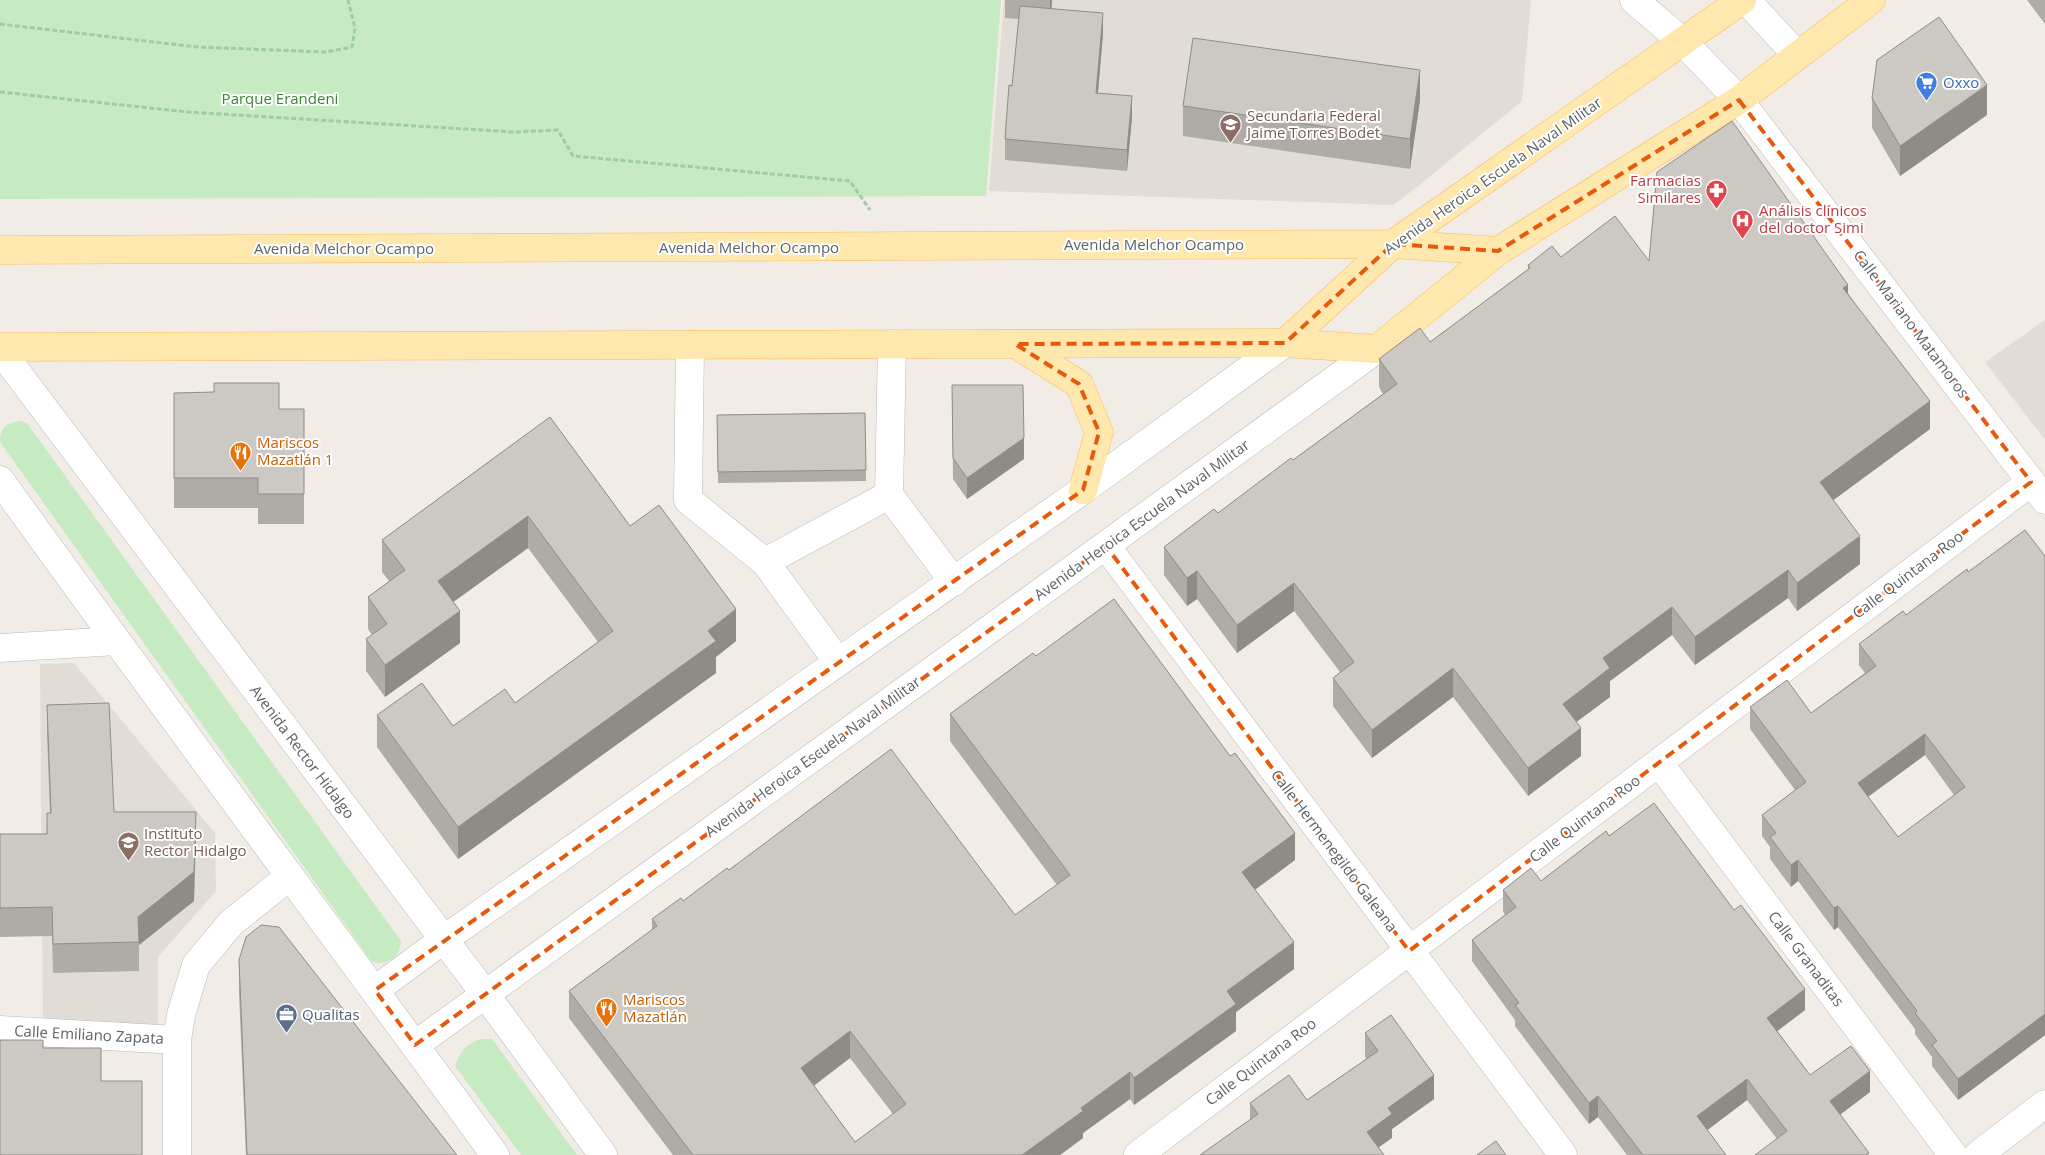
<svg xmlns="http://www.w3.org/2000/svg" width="2045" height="1155" viewBox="0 0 2045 1155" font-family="'Open Sans',sans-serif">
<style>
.education{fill:#e1dcd5}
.green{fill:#c6eac2}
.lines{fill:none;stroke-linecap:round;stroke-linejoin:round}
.minor-casing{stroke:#b7babe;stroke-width:29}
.major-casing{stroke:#fab856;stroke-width:29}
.path{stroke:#9ccda4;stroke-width:3;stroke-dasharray:5 2.5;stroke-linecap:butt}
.minor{stroke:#fff;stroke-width:28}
.major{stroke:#ffe8ad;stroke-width:28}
.wall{fill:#afaca8;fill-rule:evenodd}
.shaded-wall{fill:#8f8c88}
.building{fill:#ccc8c3;stroke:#8f8c88;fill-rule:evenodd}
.marked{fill:none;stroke:#e8590c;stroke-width:4;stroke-dasharray:10 6;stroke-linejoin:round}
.labels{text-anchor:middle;stroke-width:4;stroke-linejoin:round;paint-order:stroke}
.shop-label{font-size:15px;fill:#366cbe;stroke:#fff;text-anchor:start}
.park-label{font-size:15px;fill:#368530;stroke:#fff}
.education-label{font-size:15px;fill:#785e54;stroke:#fff;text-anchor:start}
.street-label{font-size:15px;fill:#5e6368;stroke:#fff}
.health-label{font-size:15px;fill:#be3a42;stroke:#fff;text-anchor:end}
.food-label{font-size:15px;fill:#c56008;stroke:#fff;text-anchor:start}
.service-label{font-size:15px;fill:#4e5e75;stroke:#fff;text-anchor:start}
</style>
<rect width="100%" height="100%" fill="#f1ede6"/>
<path class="education" d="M1004 0H1531L1522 101 1417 187 1393 205 989 191Z
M2045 320V440L1985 362Z
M74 663 215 833 216 891 158 957V1031L43 1030 40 664Z"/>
<path class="green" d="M0 0H1001L986 196 0 199Z
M20 421 27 423 401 941C400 958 388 965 372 962L0 442C0 428 6 423 20 421Z
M481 1039H492L577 1155H521L455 1066C461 1051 466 1044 481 1039Z"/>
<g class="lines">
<defs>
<path id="minor" d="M1634 0 1683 42 1739 100 2045 500
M1746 0 1797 55
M690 345 688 500 765 562 838 662
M0 350 485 994 603 1155
M0 480C163 707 331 930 495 1155
M889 495 954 582
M1106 546 1563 1155
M765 562 889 495 892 344
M0 648 116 641
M1659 763 1953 1155
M375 990 443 940 1083 490 1285 343
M0 1030 177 1040
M415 1045 1377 349
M177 1155V1040L181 1015 196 965 231 923 290 876
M1138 1155 2031 482
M1978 1155 2045 1104"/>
<path id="major" d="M0 250 1393 244 1498 251
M1285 343 1393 244 1742 0
M1015 344 1079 384 1099 432 1083 490
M0 347 1285 343 1377 349 1498 251 1739 100 1871 0"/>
</defs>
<use href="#minor" class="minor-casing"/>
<use href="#major" class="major-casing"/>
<path class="path" d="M0 24 197 47 326 52 352 47 355 28 348 0
M0 92 188 112 514 132 558 130 573 156 850 181 870 210"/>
<use href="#minor" class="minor"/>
<use href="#major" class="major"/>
</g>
<path class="wall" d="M1005 0H1052V8L1103 34 1098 93 1132 117 1127 171 1005 160V139L1012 86 1019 19 1005 18Z
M2027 0H2045V24Z
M1872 98 1987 115 1900 176 1872 128Z
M1420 100 1410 169 1183 136V106Z
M1561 257 1649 261 1848 293 1930 429 1833 500 1860 564 1797 611 1788 598 1695 665 1672 635 1610 681V697L1576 722 1581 756 1528 796 1453 697 1372 758 1333 706V678L1340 672 1294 611 1237 653 1197 599 1187 606 1164 575V547L1218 513 1293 460 1383 394 1379 387V359L1430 342 1528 269V265Z
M952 385 1024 459 967 499 953 479Z
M174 393 279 409H304V524H258V508H174Z
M865 413 866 481 718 483 717 415Z
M550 417 630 526 736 641 716 657V673L458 859 377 747V715L453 726 515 703 598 642 528 548 453 602 460 643 385 697 366 671V639L372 635 368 629V597L389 581 382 572V540Z
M2045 556V1035L1958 1100 1932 1066V1057L1915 1034V1029L1838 927 1834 930 1798 881 1791 887 1770 859V847L1762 836V815L1795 790 1750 729V707L1811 713 1865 673 1859 665V644L1906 615 1968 572ZM1925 755 1954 795 1898 837 1868 797Z
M1036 656 1295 860 1255 890 1294 969 1236 1012V1031L1134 1105 1130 1099 1083 1133V1138L1060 1155H673L569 1018V991L652 930V919L683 901 729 870 1015 915 1057 885 950 741V714ZM850 1058 893 1114 855 1142 814 1086Z
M47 705 114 812 196 840 194 901 139 945V971L53 973 52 936 0 937V834H47L50 813 47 733Z
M1609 836 1805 1010 1777 1031 1810 1075 1870 1092 1840 1115 1869 1155 1777 1139 1747 1100 1707 1130 1726 1155H1627L1598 1117 1589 1124 1515 1026V1020L1472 961V940L1505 915 1503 911V890L1541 881Z
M239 960 457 1155H246L239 993Z
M1365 1033 1434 1099 1392 1129V1138L1250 1120V1103L1307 1100 1367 1059 1365 1057Z"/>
<path class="shaded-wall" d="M1050 0H1052L1050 22Z
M1103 13V34L1096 114V93Z
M1420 70V100L1410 169V139Z
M1987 85V115L1900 176V146Z
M1132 96V117L1127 171V150Z
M1848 285V313L1843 288Z
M1930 401V429L1820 510V482Z
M1024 438V459L967 499V478Z
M528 516V548L438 613V581Z
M1860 536V564L1797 611V583Z
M1788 570V598L1695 665V637Z
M1197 571V599L1187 606V578Z
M1294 583V611L1237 653V625Z
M1672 607V635L1610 681V697L1563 732V704L1603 658Z
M736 609V641L716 657V673L458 859V827L708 631Z
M460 611V643L385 697V665Z
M1453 668V697L1372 758V730Z
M1581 728V756L1528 796V768Z
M1925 734V755L1858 804V783Z
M196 812 194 901 139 945 138 917Z
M1295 833V860L1242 899V872Z
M1798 860V881L1791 887V865Z
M1838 906V927L1834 930V908Z
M1294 942V969L1236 1012V1031L1134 1105V1078L1227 991Z
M1805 989V1010L1767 1039V1018Z
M2045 1014V1035L1958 1100V1079Z
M850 1031V1058L801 1095V1068Z
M1870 1071V1092L1830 1122V1101Z
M1130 1072V1099L1083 1133V1138L1060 1155H1022L1081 1108Z
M1434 1075V1099L1392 1129V1138L1368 1155 1367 1132 1388 1108Z
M1747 1079V1100L1697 1138V1116Z
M1598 1096V1117L1589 1124V1103Z"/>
<path class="building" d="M1020 6 1103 13 1096 93 1132 96 1127 150 1005 139 1009 85 1012 86Z
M1939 17 1987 85 1900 146 1872 98 1877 60Z
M1193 38 1420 70 1410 139 1183 106Z
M1732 121 1848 285 1843 288 1930 401 1820 482 1860 536 1797 583 1788 570 1695 637 1672 607 1603 658 1610 668 1563 704 1581 728 1528 768 1453 668 1372 730 1333 678 1354 662 1294 583 1237 625 1197 571 1187 578 1164 547 1214 509 1218 513 1291 458 1293 460 1397 384 1379 359 1420 328 1430 342 1530 268 1528 265 1552 246 1561 257 1615 216 1649 261 1657 172Z
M214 383H279V409H304V494H258V478H174V393L214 392Z
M952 385H1023L1024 438 967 478 953 458Z
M865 413 866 470 718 472 717 415Z
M550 417 630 526 659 505 736 609 708 631 716 641 458 827 377 715 422 683 453 726 505 689 515 703 613 631 528 516 438 581 460 611 385 665 366 639 387 624 368 597 405 570 382 540Z
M2025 530 2045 556V1014L1958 1079 1932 1045 1937 1041 1915 1013 1917 1011 1838 906 1834 908 1798 860 1791 865 1770 837 1776 833 1762 815 1806 782 1750 707 1787 680 1811 713 1876 666 1859 644 1903 611 1906 615 1967 569 1968 572ZM1925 734 1965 787 1898 837 1858 783Z
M1114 599 1230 756 1235 753 1295 833 1242 872 1294 942 1227 991 1236 1004 1134 1078 1130 1072 1081 1108 1083 1111 1022 1155H693L569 991 657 926 652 919 681 898 683 901 727 868 729 870 891 749 1015 915 1070 875 950 714 1033 653 1036 656ZM850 1031 906 1104 855 1142 801 1068Z
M109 703 114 812H196L194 872 138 917 139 942 53 944 52 907 0 908V834H47V813H51L47 705Z
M1654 803 1734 910 1741 905 1805 989 1767 1018 1810 1075 1851 1046 1870 1071 1830 1101 1869 1153 1865 1155H1755L1787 1131 1747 1079 1697 1116 1726 1155H1643L1598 1096 1589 1103 1515 1005 1519 1003 1472 940 1516 907 1503 890 1531 868 1541 881 1606 831 1609 836Z
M261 925 279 927 457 1155H247L239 960 246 937Z
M1391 1015 1434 1075 1388 1108 1392 1114 1367 1132 1384 1155H1200L1258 1114 1250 1103 1289 1075 1307 1100 1378 1051 1365 1033Z
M0 1040H43V1048H101V1081H142V1155H0Z
M1496 1141 1506 1155H1477Z"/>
<path class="marked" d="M1739 100 2031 482 1409 951 1106 546 415 1045 375 990 1083 490 1099 432 1079 384 1015 344 1285 343 1393 244 1498 251Z"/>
<defs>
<symbol id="supermarket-pin" viewBox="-11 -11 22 30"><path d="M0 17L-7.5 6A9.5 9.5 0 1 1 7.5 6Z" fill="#3f7fe0" stroke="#fff"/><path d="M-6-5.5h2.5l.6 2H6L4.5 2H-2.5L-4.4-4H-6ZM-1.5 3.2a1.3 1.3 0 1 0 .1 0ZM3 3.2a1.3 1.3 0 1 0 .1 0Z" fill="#fff"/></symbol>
<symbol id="school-pin" viewBox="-11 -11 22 30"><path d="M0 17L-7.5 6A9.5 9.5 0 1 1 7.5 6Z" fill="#8d6e63" stroke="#fff"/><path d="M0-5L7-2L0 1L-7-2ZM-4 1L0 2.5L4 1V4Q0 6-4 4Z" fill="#fff"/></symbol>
<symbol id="pharmacy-pin" viewBox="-11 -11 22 30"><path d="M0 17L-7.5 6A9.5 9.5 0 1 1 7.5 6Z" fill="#e0444e" stroke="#fff"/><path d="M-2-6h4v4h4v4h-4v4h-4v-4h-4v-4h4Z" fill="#fff"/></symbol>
<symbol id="hospital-pin" viewBox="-11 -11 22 30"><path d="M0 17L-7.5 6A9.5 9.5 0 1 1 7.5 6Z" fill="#e0444e" stroke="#fff"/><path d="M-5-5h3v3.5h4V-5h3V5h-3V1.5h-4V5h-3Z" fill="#fff"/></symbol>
<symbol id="restaurant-pin" viewBox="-11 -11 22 30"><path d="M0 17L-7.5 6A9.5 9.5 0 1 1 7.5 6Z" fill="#e8710a" stroke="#fff"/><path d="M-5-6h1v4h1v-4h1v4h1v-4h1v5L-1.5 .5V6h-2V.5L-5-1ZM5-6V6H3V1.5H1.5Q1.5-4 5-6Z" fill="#fff"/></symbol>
<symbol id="office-pin" viewBox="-11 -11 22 30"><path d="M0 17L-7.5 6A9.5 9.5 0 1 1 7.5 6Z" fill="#5c6f8a" stroke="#fff"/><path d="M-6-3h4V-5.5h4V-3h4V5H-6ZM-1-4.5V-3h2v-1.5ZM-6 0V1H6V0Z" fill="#fff"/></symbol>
</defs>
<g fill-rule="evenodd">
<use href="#supermarket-pin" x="1914" y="70" width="25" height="34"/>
<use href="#school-pin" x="1218" y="112" width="25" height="34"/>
<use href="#pharmacy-pin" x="1704" y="178" width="25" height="34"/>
<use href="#hospital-pin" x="1730" y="208" width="25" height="34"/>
<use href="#restaurant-pin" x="228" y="440" width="25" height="34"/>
<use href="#school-pin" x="116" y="830" width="25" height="34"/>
<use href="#restaurant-pin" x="594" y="996" width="25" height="34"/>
<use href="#office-pin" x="274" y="1002" width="25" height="34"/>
</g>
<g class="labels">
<g class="shop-label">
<text x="1943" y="88">Oxxo</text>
</g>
<g class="park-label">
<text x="280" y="104">Parque Erandeni</text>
</g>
<g class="education-label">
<text x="1247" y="121">Secundaria Federal<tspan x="1247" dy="17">Jaime Torres Bodet</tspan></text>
<text x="144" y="839">Instituto<tspan x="144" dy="17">Rector Hidalgo</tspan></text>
</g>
<g class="street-label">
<text transform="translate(1493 176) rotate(-35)" y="5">Avenida Heroica Escuela Naval Militar</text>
<text x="1154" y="250">Avenida Melchor Ocampo</text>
<text x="749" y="253">Avenida Melchor Ocampo</text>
<text x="344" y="254">Avenida Melchor Ocampo</text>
<text transform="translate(1911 324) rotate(53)" y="5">Calle Mariano Matamoros</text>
<text transform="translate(1142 520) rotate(-36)" y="5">Avenida Heroica Escuela Naval Militar</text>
<text transform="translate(1908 575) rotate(-37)" y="5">Calle Quintana Roo</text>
<text transform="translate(302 752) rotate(53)" y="5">Avenida Rector Hidalgo</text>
<text transform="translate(813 757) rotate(-36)" y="5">Avenida Heroica Escuela Naval Militar</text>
<text transform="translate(1585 819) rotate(-37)" y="5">Calle Quintana Roo</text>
<text transform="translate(1334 851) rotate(53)" y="5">Calle Hermenegildo Galeana</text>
<text transform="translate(1806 959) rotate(53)" y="5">Calle Granaditas</text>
<text transform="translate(89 1035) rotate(3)" y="5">Calle Emiliano Zapata</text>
<text transform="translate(1261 1062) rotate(-37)" y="5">Calle Quintana Roo</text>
</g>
<g class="health-label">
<text x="1701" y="186">Farmacias<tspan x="1701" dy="17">Similares</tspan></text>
<text x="1759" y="216" text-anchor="start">Análisis clínicos<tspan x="1759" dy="17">del doctor Simi</tspan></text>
</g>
<g class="food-label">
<text x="257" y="448">Mariscos<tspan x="257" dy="17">Mazatlán 1</tspan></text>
<text x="623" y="1005">Mariscos<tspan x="623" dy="17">Mazatlán</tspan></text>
</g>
<g class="service-label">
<text x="302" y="1020">Qualitas</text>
</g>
</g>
</svg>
